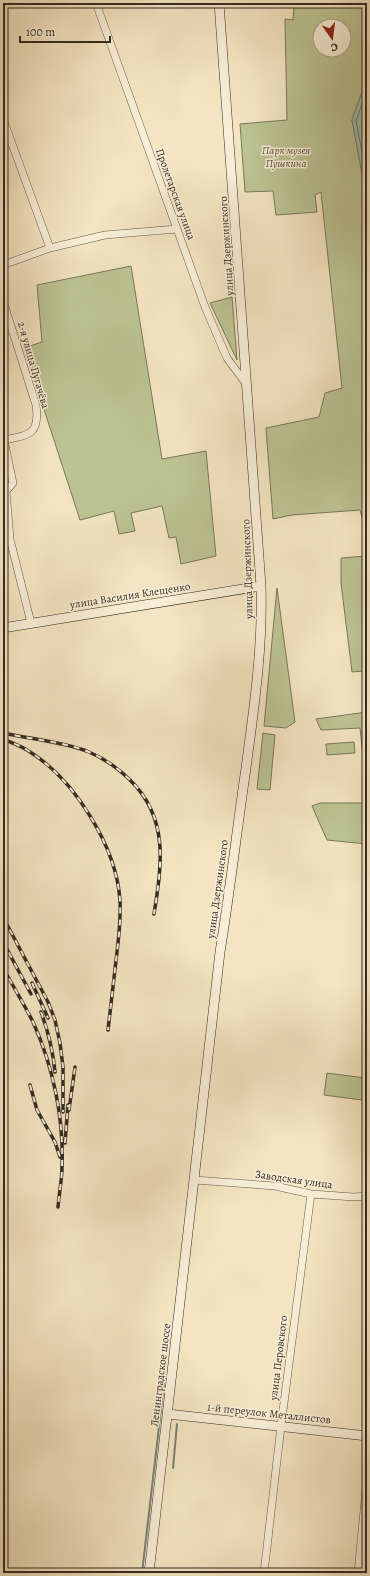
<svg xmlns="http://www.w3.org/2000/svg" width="370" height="1576" viewBox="0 0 370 1576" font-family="Alegreya,serif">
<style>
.green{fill:#bcc493;stroke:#78785a;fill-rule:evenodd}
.water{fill:#9cbfb1;stroke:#728477}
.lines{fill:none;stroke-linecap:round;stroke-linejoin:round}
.shore{stroke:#687569;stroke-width:1}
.stream{stroke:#728477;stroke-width:2}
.street-casing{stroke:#645a49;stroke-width:8}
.secondary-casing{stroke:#342b21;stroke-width:10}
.street{stroke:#f8eed7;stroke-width:7}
.secondary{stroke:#f8eed7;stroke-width:9}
.rail-casing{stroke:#342b21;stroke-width:3.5}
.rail{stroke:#f8eed7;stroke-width:2;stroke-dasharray:6;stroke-linecap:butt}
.labels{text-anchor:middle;stroke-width:3;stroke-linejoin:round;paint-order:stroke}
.park-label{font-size:11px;font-style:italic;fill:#56513e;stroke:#f8eed7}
.street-label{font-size:11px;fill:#342b21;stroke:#f8eed7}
</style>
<rect width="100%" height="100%" fill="#f4e5c2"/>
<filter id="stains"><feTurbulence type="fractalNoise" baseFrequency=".005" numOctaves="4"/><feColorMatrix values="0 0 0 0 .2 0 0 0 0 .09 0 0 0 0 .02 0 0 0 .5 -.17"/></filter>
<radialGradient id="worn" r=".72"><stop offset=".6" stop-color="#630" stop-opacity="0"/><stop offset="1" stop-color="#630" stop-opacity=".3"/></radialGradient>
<path class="green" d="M294 3H367V78L352 120 367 199V535L360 510 292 515 273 519 266 428 319 417 325 393 342 388 321 192 315 195 317 212 276 215 273 191 245 192 240 124 287 120 285 19 293 20ZM320 26H344V50H320Z
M131 266 162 459 206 451 216 556 181 564 176 537 169 538 162 506 131 513 135 531 119 534 114 511 80 520 24 348 42 342 37 285Z
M232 297 237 360 210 303Z
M367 556V698L363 671 352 672 341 583V558Z
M277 588 295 722 286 728 264 726Z
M367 712V776H365L360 728 321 730 316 719Z
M263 733 275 735 270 790 257 789Z
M354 742 355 753 327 755 326 744Z
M320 803H367V844L327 840 312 806Z
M327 1073 365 1078 362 1100 324 1095Z"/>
<path class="water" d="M367 78V199L352 120Z"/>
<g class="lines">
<path class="shore" d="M367 90 356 121 367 177
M367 105 362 121 367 150"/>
<path class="stream" d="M173 1468 177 1424
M142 1573 165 1375"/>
<defs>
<path id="street" d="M96 3 205 307 227 358 247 385
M3 119 50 248
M3 265 50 248 105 235 177 229
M3 301 36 405C40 434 30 435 4 440L13 483 6 491 10 539 31 623
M195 1180 275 1186 311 1194 354 1197 367 1196
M264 1573 281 1426 311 1194
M358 1573 367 1479"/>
<path id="secondary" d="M3 628 261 586
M168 1414 367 1436
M149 1573 220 952C230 891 237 829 246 768 254 708 263 647 261 586L219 3"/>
</defs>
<use href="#street" class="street-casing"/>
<use href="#secondary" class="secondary-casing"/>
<use href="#street" class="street"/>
<use href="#secondary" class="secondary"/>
<defs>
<path id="rail" d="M3 733C30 739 65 742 89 752 105 759 118 768 130 780 169 818 162 864 154 914
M3 739C12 743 22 746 30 752 75 780 117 848 120 901 121 918 119 935 117 952 114 978 111 1004 108 1030
M4 919 48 1002 55 1020 60 1043 63 1067V1112
M3 942 31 994
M3 968C13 986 24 1004 33 1022 53 1066 64 1118 62 1167 62 1180 59 1194 58 1207
M32 983 48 1018
M41 1012C48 1031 53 1051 55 1072
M30 1085 37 1110 55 1142 60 1157
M69 1110 75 1067
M65 1143 68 1105"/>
</defs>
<use href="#rail" class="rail-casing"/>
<use href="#rail" class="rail"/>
</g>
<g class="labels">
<g class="park-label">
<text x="286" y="154">Парк музея<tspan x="286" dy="13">Пушкина</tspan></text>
</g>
<g class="street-label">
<text transform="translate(176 194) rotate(70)" y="4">Пролетарская улица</text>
<text transform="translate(226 246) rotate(-94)" y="4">улица Дзержинского</text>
<text transform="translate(34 365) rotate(74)" y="4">2-я улица Пугачёва</text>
<text transform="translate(247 569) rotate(-92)" y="4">улица Дзержинского</text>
<text transform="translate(130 595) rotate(-9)" y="4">улица Василия Клещенко</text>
<text transform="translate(217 889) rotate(-82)" y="4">улица Дзержинского</text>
<text transform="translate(294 1179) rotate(8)" y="4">Заводская улица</text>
<text transform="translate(278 1358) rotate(-83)" y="4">улица Перовского</text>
<text transform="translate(160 1375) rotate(-83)" y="4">Ленинградское шоссе</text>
<text transform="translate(269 1413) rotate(6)" y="4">1-й переулок Металлистов</text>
</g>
</g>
<rect width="370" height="1576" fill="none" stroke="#f4e5c2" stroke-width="16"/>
<rect x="4" y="4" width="362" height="1568" fill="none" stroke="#342b21" stroke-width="2"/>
<rect x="8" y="8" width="354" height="1560" fill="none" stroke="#342b21"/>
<g transform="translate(332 38) rotate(166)"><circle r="19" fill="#f8eed7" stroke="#aaa08e"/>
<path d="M0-3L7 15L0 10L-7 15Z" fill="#8f2418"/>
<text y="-6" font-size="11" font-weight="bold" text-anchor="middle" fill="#342b21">С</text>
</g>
<path d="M20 36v6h90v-6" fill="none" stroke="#342b21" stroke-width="2"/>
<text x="26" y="36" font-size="12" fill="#342b21" stroke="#f8eed7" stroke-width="3" paint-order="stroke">100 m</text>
<rect width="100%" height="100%" filter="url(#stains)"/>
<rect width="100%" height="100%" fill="url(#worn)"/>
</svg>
